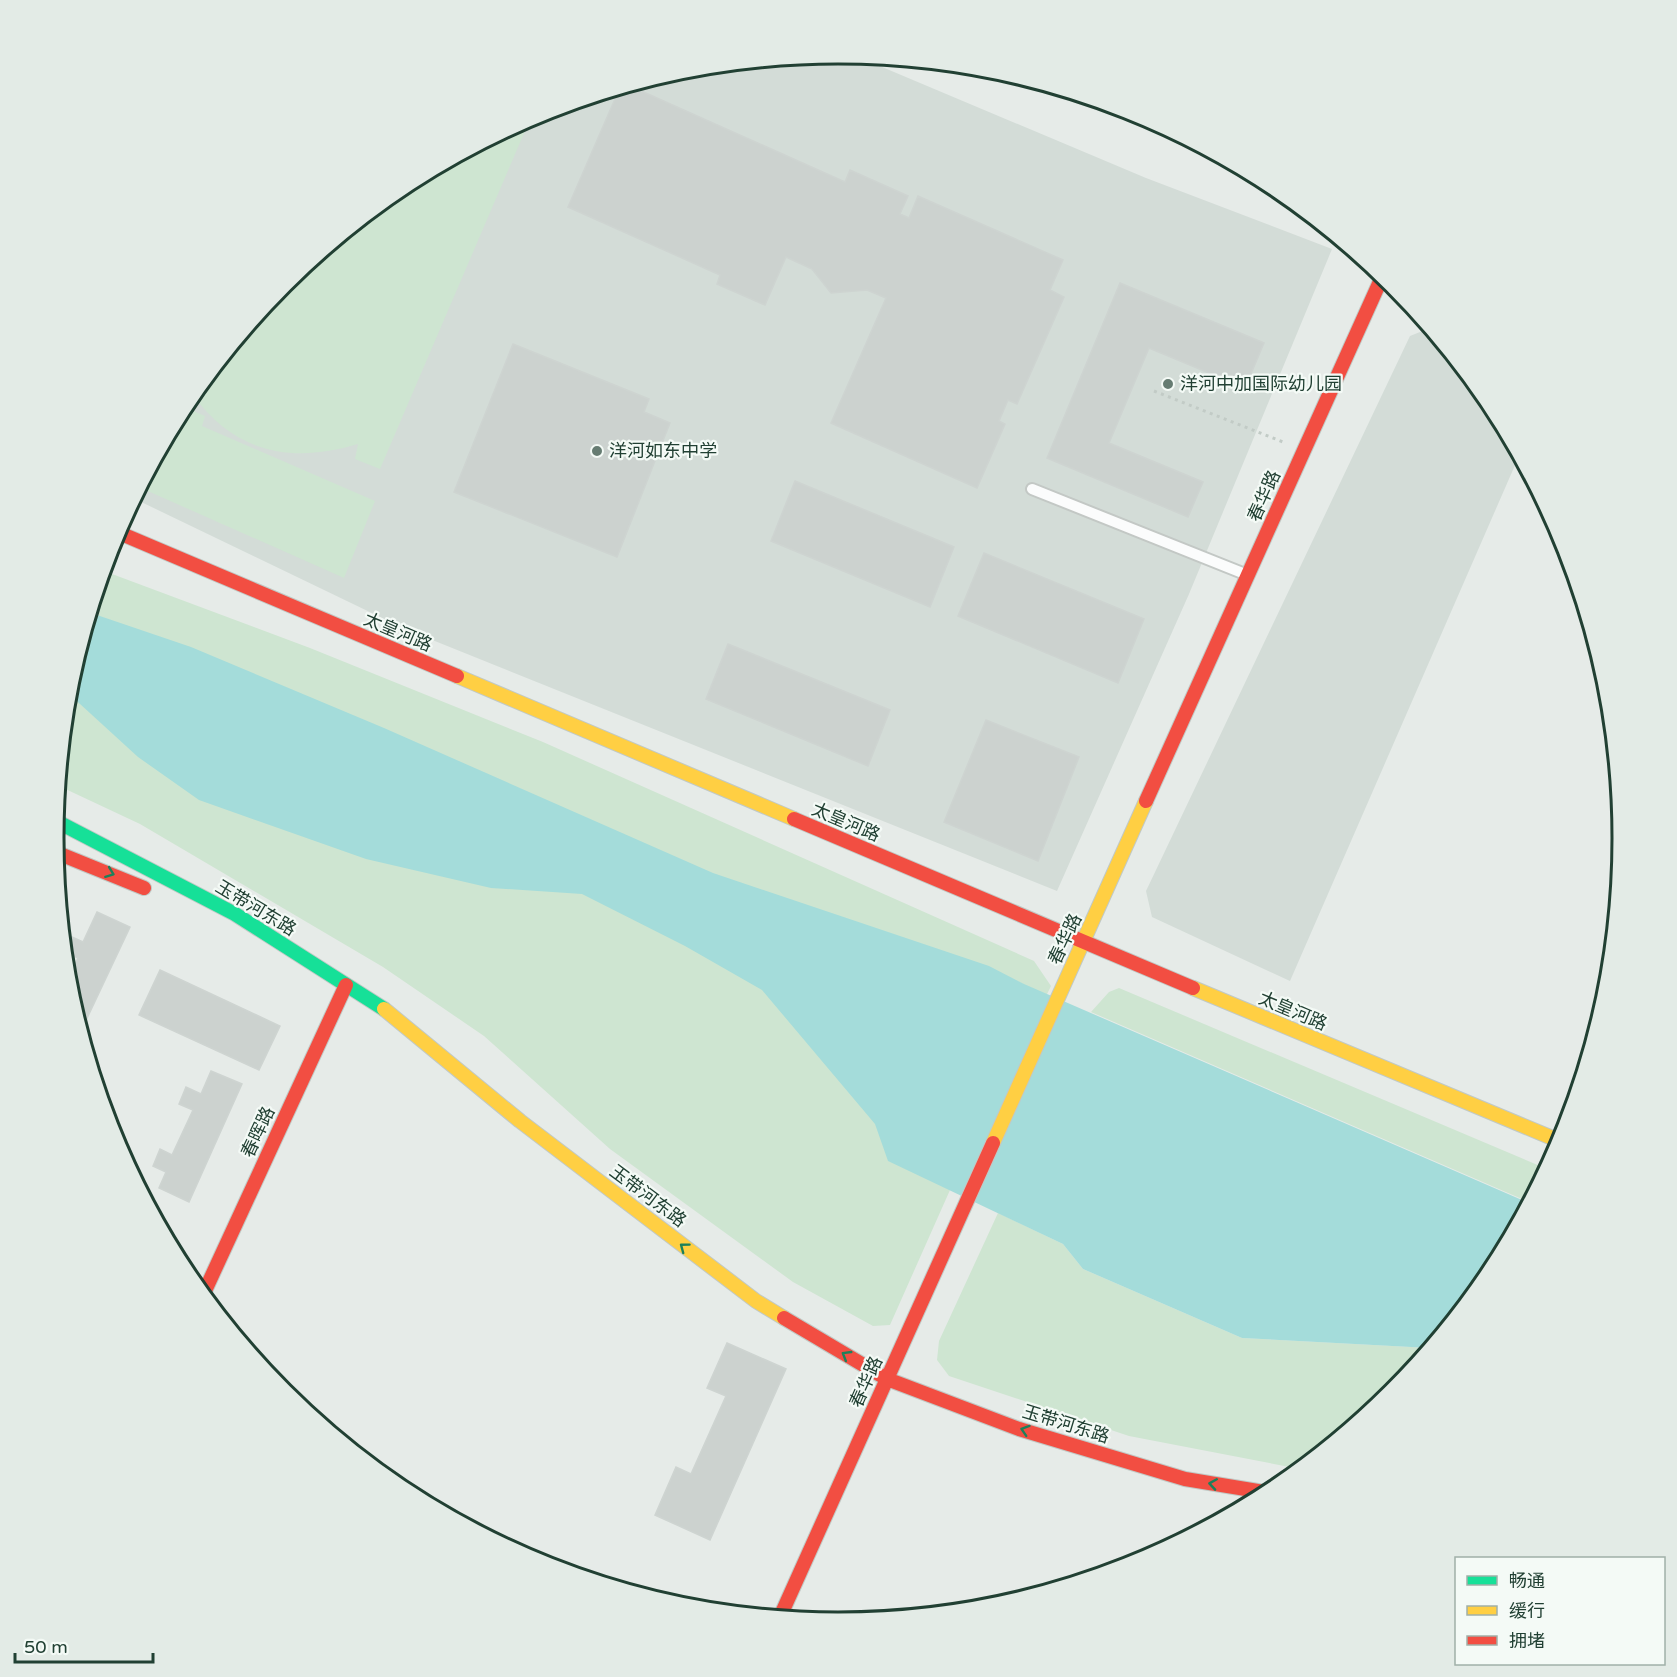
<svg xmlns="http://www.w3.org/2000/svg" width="1677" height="1677" viewBox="0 0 1677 1677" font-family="'Varela Round','Noto Sans SC',sans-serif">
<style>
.built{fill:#d3dcd7}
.green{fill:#cee5d1}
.water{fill:#a4dcda}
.building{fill:#ccd2cf;stroke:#ced4d1;stroke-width:1.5}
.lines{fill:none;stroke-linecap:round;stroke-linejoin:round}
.lane-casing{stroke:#c3c8c5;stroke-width:14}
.fast-casing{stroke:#c1c9c5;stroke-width:16}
.slow-casing{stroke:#c1c9c5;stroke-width:16}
.jam-casing{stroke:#c1c9c5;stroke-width:16}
.path{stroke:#c2cbc6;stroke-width:3;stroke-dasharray:3 4.5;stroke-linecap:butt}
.lane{stroke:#fbfcfc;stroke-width:10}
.fast{stroke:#16e098;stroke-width:14}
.slow{stroke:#ffcf43;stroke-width:14}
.jam{stroke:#f24e42;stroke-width:14}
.oneway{stroke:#1d805b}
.poi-dot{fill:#667c72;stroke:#f4faf6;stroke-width:2}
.labels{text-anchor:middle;stroke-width:4.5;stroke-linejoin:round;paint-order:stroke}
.poi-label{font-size:18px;fill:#214033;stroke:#f4faf6;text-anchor:start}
.street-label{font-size:18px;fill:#214033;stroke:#f4faf6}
.rim{fill:none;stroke:#214033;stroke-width:3}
</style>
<rect width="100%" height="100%" fill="#e6ebe8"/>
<path class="built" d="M839 54 856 56 1146 178 1332 249 1189 594 1057 891 405 629 135 499 186 402 284 284 403 186 539 114 686 69Z
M1430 328 1491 403 1519 456 1290 981 1152 917 1146 891 1410 336Z"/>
<path class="green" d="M531 117 380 469 355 459 358 444C292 464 235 453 193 395L284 284 403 186Z
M184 407 205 416 202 426 375 501 344 578 141 488Z
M104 571 310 648 543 742 1034 961 1051 986 950 1190 890 1325 873 1326 793 1282 610 1149 484 1036 383 967 140 824 59 786 69 685Z
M1119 988 1547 1169 1529 1202 1091 1012 1109 992Z
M998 1213 1063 1244 1083 1269 1242 1338 1430 1348 1393 1393 1300 1469 1129 1436 949 1376 937 1360 939 1341Z"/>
<path class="water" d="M91 613 191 647 384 728 713 873 989 966 1024 984 1529 1203 1491 1275 1430 1348 1242 1338 1083 1269 1063 1244 888 1161 875 1124 762 990 685 946 582 894 491 888 366 859 199 800 138 757 68 693Z"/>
<path class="building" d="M630 86 845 182 850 170 908 196 900 214 909 218 918 196 1063 260 1050 290 1064 297 1017 404 1008 400 999 421 1005 424 977 488 831 423 886 298 867 290 831 293 812 269 786 257 765 305 717 284 720 275 568 207 618 92 624 95Z
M1120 283 1264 343 1245 388 1149 348 1109 443 1203 482 1188 517 1047 458Z
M513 344 649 399 644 412 670 423 617 557 454 492Z
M795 481 954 547 930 607 771 541Z
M984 553 1144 619 1118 683 958 616Z
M728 644 890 710 868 766 706 699Z
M986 720 1079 757 1038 861 944 822Z
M97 912 130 927 81 1031 68 980 78 958 65 952 72 937 83 942Z
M160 970 280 1026 259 1070 139 1015Z
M211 1071 242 1084 189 1202 159 1188 166 1172 153 1166 160 1149 172 1155 193 1110 179 1104 186 1087 201 1094Z
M727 1343 786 1369 710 1540 655 1515 676 1467 691 1474 726 1396 707 1388Z"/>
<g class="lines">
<defs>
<path id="lane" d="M1032 489 1245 574"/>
<path id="fast" d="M56 821 235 914 384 1009"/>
<path id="slow" d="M457 676 794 819
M1193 988 1562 1142
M384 1009 520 1121 756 1301 784 1318
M993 1143 1146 801"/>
<path id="jam" d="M117 532 457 676
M1146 801 1383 275
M794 819 1193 988
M55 852 144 888
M203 1295 346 985
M784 1318 887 1379 1019 1429 1185 1479 1270 1493
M780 1617 993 1143"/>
</defs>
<use href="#lane" class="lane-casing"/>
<use href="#fast" class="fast-casing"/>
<use href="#slow" class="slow-casing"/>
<use href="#jam" class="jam-casing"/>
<path class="path" d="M1154 391 1283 442"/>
<use href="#lane" class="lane"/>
<use href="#fast" class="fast"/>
<use href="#slow" class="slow"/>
<use href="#jam" class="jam"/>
</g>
<defs><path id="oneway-chevron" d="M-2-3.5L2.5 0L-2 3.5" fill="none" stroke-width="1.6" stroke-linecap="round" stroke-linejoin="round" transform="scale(1.5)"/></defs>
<g class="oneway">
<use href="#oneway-chevron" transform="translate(110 873) rotate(21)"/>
<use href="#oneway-chevron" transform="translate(684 1247) rotate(-143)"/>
<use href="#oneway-chevron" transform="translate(846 1355) rotate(-149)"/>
<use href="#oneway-chevron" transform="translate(1025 1430) rotate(-162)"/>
<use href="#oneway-chevron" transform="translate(1213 1484) rotate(-171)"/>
</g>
<g class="poi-dot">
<circle cx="1168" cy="384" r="6"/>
<circle cx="597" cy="451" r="6"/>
</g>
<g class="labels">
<g class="poi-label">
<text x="1180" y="390">洋河中加国际幼儿园</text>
<text x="609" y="457">洋河如东中学</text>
</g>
<g class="street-label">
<text transform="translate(1264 496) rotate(-66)" y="6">春华路</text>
<text transform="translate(398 632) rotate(23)" y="6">太皇河路</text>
<text transform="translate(846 822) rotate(23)" y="6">太皇河路</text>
<text transform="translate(256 908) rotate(31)" y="6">玉带河东路</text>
<text transform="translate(1065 939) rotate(-65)" y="6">春华路</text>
<text transform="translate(1293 1011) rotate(23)" y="6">太皇河路</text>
<text transform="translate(258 1132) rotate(-65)" y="6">春晖路</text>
<text transform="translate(648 1196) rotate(37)" y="6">玉带河东路</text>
<text transform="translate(866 1382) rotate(-66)" y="6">春华路</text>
<text transform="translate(1066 1424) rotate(17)" y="6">玉带河东路</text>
</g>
</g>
<path d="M0 0H1677V1677H0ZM64 838a774 774 0 1 1 1548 0a774 774 0 1 1-1548 0Z" fill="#e3ebe6" fill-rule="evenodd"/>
<path class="rim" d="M64 838a774 774 0 1 1 1548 0a774 774 0 1 1-1548 0Z"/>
<rect x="1455" y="1557" width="210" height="108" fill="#f4faf6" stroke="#a0b0a8" stroke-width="1.5"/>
<rect x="1467" y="1576" width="30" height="9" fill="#16e098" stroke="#a0b0a8" stroke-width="1.5"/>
<text x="1509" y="1587" font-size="18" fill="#214033">畅通</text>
<rect x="1467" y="1606" width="30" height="9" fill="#ffcf43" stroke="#a0b0a8" stroke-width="1.5"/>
<text x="1509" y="1617" font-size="18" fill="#214033">缓行</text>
<rect x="1467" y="1636" width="30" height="9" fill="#f24e42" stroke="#a0b0a8" stroke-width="1.5"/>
<text x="1509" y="1647" font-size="18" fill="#214033">拥堵</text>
<path d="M15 1653v9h138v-9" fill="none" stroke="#214033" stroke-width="3"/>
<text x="24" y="1653" font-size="18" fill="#214033" stroke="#f4faf6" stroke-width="4.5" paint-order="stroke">50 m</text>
</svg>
